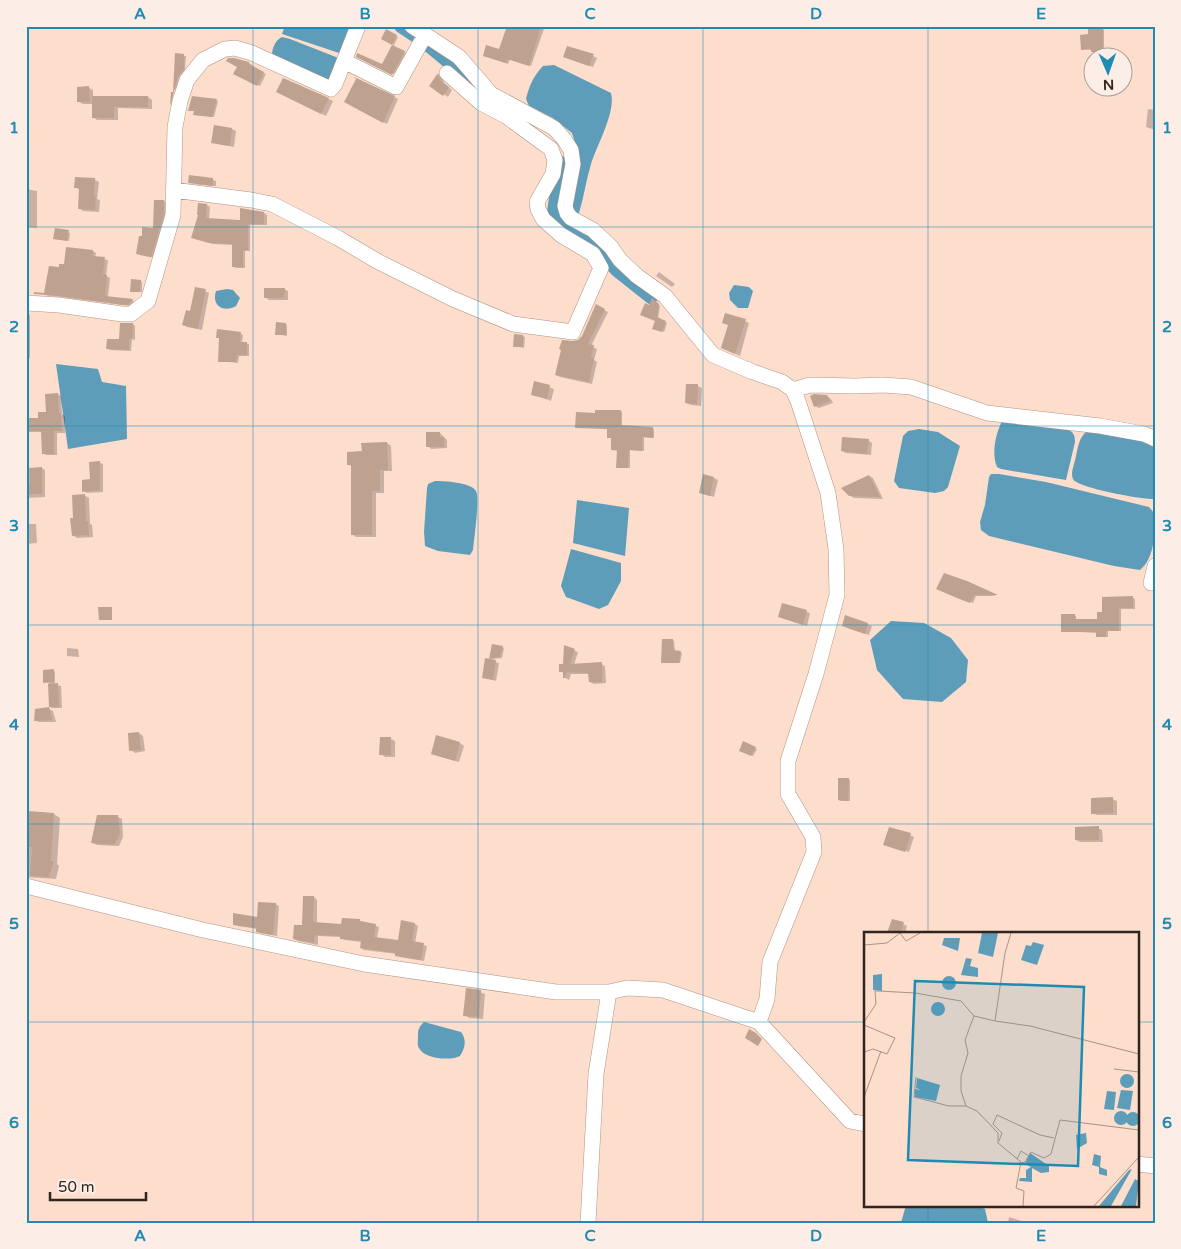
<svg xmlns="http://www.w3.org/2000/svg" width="1181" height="1249" viewBox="0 0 1181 1249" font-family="'Varela Round',sans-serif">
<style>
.water{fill:#5d9dba}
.shadow{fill:#0003}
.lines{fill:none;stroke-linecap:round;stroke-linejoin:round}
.canal{stroke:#5d9dba;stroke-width:14}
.building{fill:#bfa190}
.minor-casing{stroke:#b29484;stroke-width:16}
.minor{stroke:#fff;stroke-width:15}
.grid{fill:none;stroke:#1f8bb2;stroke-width:1;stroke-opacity:0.55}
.inset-road{fill:none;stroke:#ab9387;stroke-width:1}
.view{fill:#1f8bb2;fill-opacity:0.15;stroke:#1f8bb2;stroke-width:2.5}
.inset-edge{fill:none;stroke:#31251f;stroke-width:2.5}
.neatline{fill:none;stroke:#1f8bb2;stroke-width:2}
.grid-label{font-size:16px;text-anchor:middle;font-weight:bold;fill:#1f8bb2}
</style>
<rect width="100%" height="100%" fill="#fdddcc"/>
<path class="water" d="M285 26H354L343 53H339L282 34Z
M282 37 290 39 341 59 331 83 272 55C272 49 275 40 282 37Z
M554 65 611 93C616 112 597 145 591 164 586 180 584 197 579 213H574L571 207 576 146 572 133 553 118 529 106 526 99C529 86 534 75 543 66Z
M734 285 749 287 753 291 748 308H738L730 300 729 293Z
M227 289 233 290 240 298 236 306C224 313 211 306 216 291Z
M56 364 98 369 102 382 126 386 127 439 68 449Z
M1003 420 1067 429C1073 432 1075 434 1075 442L1066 480 1001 469 997 467C991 454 996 431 1003 420Z
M919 429 938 432 960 446 948 487 944 491 935 493 899 488 894 481 903 436 908 431Z
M1086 432H1112L1155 445V499C1145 500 1077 488 1073 479 1070 473 1075 463 1076 456 1078 447 1079 438 1086 432Z
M991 474H999L1046 482 1149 507 1155 514C1155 532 1155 558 1140 570L1114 566 989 536 981 530 980 522 985 505 989 477Z
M435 481C443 481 471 482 476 491 480 498 474 539 473 550L470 555 438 551 425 546 424 532 427 488 428 484Z
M577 500 629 508 625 556 573 543Z
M571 549 621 563V581L608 605 599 609 566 597 561 586Z
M891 621 924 623 951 638 968 660 966 682 942 702 903 699 877 670 870 640Z
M424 1022 461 1032C467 1040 465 1048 460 1056 451 1061 424 1059 419 1048 417 1045 418 1040 418 1036 418 1029 419 1027 424 1022Z
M906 1205H976L985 1209 988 1223H901Z"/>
<path class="shadow" d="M515 26H545L531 66 510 59 508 64 484 56 500 51Z
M1103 29 1104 30V52H1094L1092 50 1082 49 1089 36Z
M386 31 398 37 393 47 406 53 394 74 358 56 383 65 393 44 382 39Z
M176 55 186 56 185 70 179 78 171 106 172 93 173 100 175 92Z
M593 56 597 58 593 67 569 59Z
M234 59 249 63 252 65 251 67 266 74 260 86 235 74 239 66Z
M438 75 442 77 444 83 452 90 448 97 431 85Z
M284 79 333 101 326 116 282 94Z
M89 88 93 90V97H148L152 100V109L118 108V120H97L93 117V104H83L79 102Z
M193 97 218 101 214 117 196 115 195 111H191Z
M394 97 398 99 387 124 346 102Z
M1148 109 1155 110V130L1146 127Z
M215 126 232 129 236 131 234 147 217 144 212 142Z
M95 180 99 182 97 199 100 200 99 212 83 211 79 208 80 190 75 187Z
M213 180 216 181V186L193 184Z
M26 189 37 191V228L26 227Z
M164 201 167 203V216L155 258 140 255 137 253 154 229Z
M207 205 210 207 209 219 241 221 264 213 267 215V225H250V251H245V268H236L233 266V245L213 244 196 239Z
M56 229 70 233 69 241 56 239Z
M93 251 96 253 95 258 108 260 106 276 110 278 108 297 132 300 134 302 131 306 36 294 45 295 60 268Z
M659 272 675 284 672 287 656 276Z
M140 281 142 282V292L132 291Z
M284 289 288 291V300H269L265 297Z
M205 291 209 293 202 330 187 327 183 324Z
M652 300 660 306 658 319 667 323 664 332 655 329 657 321 649 306Z
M596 306 608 312 591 346 597 349 594 360 597 362 592 384 560 377 556 375 583 336Z
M26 313 30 315V358H27L26 367Z
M745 321 749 323 740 356 727 350 730 326 724 323Z
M133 324 135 326V340L132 339 131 351 110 350 108 348 120 341Z
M286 324 287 325V336L276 334Z
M241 334 243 335 242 343 249 344V356H239L238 363 220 361 221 339 218 337Z
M523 336 525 337 524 348 515 346Z
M535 382 554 389 551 401 532 394Z
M698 386 702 388 701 406 691 405 686 403Z
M57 394 61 396 62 414 65 416V433H57V455H46L43 453V432H26V419H39L48 414Z
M827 396 831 399 833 403 819 408 815 406Z
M621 411 622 412V427L654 429V438L644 437V451L630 450V468L618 467V451L612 450V438L608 437V429L576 427 597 414Z
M440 433 447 440V448L431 449 428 446 427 434Z
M868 440 872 443 871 455 846 453 842 451Z
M387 443 391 446 392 471H384V493H376V537H356L352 534 353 467 348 464 363 453Z
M100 463 103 464V492L87 493 84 491Z
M42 468 45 470V497L26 498V474H31Z
M869 476 873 478 883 499 854 498 849 495Z
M714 478 718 480 714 497 700 493Z
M84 495 89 498 90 524 92 525 93 537 77 538 73 535 74 519Z
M26 524H36L37 543 26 544Z
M944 574 996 596H976L973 603 940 589Z
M1133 598 1135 599V609H1121V631H1108V637H1099L1097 636V633L1062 631 1074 615 1076 616V621L1098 620Z
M783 604 810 613 807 626 783 618Z
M846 617 872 626 869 635 847 628Z
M673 640 674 641 675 651 682 653 680 663H664Z
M502 647 504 648 502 658 491 659Z
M565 647 578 652 574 665 601 664 605 666 606 683 594 684 590 682V674H571L569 680 564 677V673L560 671 564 665Z
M67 648 78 649 79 657 67 656Z
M486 660 499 663 496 681 483 677Z
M54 671 55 672V685L61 686 62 708H52L50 707 49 683 45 682Z
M49 709 53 711 56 722H39L35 720Z
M139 733 143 736 145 751 135 753 131 750Z
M381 738 391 739 395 741V757H385L381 754Z
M460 743 464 746 459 762 432 754Z
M744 743 757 749 753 756 741 750Z
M848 779 850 780V801H840L839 800Z
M1112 799 1117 801V815H1097L1093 813Z
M29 812 54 814 60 818 57 864 59 866 56 879 26 877Z
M118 817 122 819 123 837 119 846 97 845 93 843Z
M1098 828 1102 830 1103 842H1080L1076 840Z
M910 835 914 837 909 852 887 845Z
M314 897 317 900V924L342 925 360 921 379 927 377 938 399 942 415 924 418 926 415 943 427 946 424 961 400 957 397 954 364 950 361 948 362 942 345 940 341 937 318 936V945L298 941 294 939 303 926Z
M275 904 279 906 277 936 260 933 257 929 238 926 234 924 258 918Z
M903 924 907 926 905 933H888Z
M480 992 485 994 483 1019 469 1018 465 1015Z
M1009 1217 1022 1221 1024 1223H1008Z"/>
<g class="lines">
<path class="canal" d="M401 26C422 39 444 57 462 74 472 84 481 92 492 99
M561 163 554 212 560 220 589 240 617 270 651 297"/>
</g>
<path class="building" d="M507 26H541L529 66 507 59 506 63 483 56 486 45 499 49Z
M1088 28H1103V52H1091V49L1081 50 1080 35 1088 34Z
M386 29 397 35 392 45 405 51 392 75 356 57 357 53 382 64 392 45 381 39Z
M567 46 594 54 589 66 563 57Z
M175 53 184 54V69L178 77 170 106 171 92H173Z
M228 58H234L249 62V64L264 72 257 86 233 74 237 67 226 61Z
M438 73 440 80 449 87 443 96 429 86Z
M354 77 395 96 383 123 344 102 356 79Z
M283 78 329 98 321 114 276 92Z
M89 86 90 102H77V87Z
M92 96H148V107H114V118H92Z
M192 96 217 99 212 117 193 115 194 111H188Z
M214 125 232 128 230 146 211 143Z
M189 175 213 178V186L188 183Z
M75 177 95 178 94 196 96 197 95 210 78 209 79 188H74Z
M154 200H164V214L151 257 136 254 139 236H142V227L153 228Z
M198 203 207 204 206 218 240 220V208L264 212V224H248V250H243V267H232V244L209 243 191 238 198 215H197Z
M55 228 69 230 67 241 53 239Z
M66 247 93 250V256L105 257 103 274 107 275 105 296 133 299 132 301 128 305H123L60 296 34 294V292L44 293 49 266 59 267V264H64Z
M131 279 141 280 140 292H130Z
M195 287 206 289 198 329 182 325 186 310 190 311Z
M264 288H285L284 298H264Z
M652 298 659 304 657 317 666 321 662 332 652 329 655 321 640 315 645 303 649 305Z
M596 304 605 309 588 344 594 345 591 358 594 359 589 382 555 375 561 350 559 349 562 340 572 341 578 340 582 336Z
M725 313 746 319 735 354 721 348 728 325 722 323Z
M276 322 286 323V335H275Z
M120 323H133L132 339H129V350L106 349 107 339H119Z
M217 329 241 332 240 342H247V355H237L236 362H218L219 338H216Z
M514 334 523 335V347H513Z
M534 381 550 385 547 399 531 395Z
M686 384H698L697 404 685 403Z
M58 393 59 413H61L62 431H54V454H42L41 431H26V418H38V412H46L45 394Z
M814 394 827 395 830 401 814 407 810 396Z
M595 410H621V425L653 427V438L642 437V451L629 450 628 468H616L617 450H611V438H607V429L575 428 576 412 595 413Z
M426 432H440V437H444V447H426Z
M842 437 869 439 867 454 841 451Z
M387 442 388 470H380V491H372V535H351V465H347V452L362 451 361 443Z
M100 461V490L82 492V480L90 479 89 462Z
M42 467V494H26V484H30L29 468Z
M703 474 714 477 710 496 699 493Z
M869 475 880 497 849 496 841 488Z
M85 494 86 521H88L89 535 72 536 70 518H73L72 495Z
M944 573 967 581 998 595H974L970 603 957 598 936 589Z
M1133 596V608H1119V631H1106V637H1096V632H1061V614H1075V619H1097V612H1102V597Z
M782 603 807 610 803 625 778 617Z
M98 607H112V620H99Z
M845 615 868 623 865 634 842 626Z
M662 639H673V650L681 651 679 663H661Z
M492 644 503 646 500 657 489 659Z
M564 645 575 649 570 664 602 662V682H589L588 673 567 672 565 678H563V672H559V664H563Z
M485 658 496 660 493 680 482 678Z
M54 669V682L43 683V670Z
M58 683 59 707H49L48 684Z
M49 707 52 720 34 721 35 709Z
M139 732 141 750 129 751 128 733Z
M436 735 460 742 455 761 431 754Z
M380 737H391V755H379Z
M743 741 756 747 751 756 739 751Z
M838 778H849L848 801 838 800Z
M1113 797V813L1091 814V798Z
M28 811 54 813 51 861H54L49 877 30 876 32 847H26Z
M97 815H118L120 834 114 845 91 843Z
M1099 826V840H1075V827Z
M889 827 911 833 905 852 883 845Z
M303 896H314L313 922 341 924 342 918 360 919V921L376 924 374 937 398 940 401 920 415 923 412 941 424 943 421 960 395 956V953L360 948 361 941 340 939V936L315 935 314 943 293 939 294 925H302Z
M258 902 276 903 273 935 256 932V928L233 925V913L257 917Z
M892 919 904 922 900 933H887Z
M466 988 481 990 479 1017 463 1016Z
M749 1029 756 1033 762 1039 758 1046 745 1038Z"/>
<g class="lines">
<defs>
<path id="minor" d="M412 26 459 57 491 94 554 128 564 139 571 150 573 164 565 206 567 213 571 218 593 230 611 247 620 260 637 276 665 296 713 355 753 372 782 382 793 390 798 401 828 493 836 549 837 595 816 674 788 761V794L813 837 814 852 770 962 767 999 759 1022
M344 61 396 87 425 35
M173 190 251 200 272 204 338 238 377 261 453 299 513 324 573 332 601 268 593 254 561 235 543 219 538 209 537 202 553 174 555 160 551 149 506 116 481 103 447 73
M26 303 59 305 122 314H131L148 301 173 215 175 127 180 101 187 80 203 60 225 49 235 48 252 53 331 89 335 84 358 26
M793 390 810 385 855 386 883 385 911 387 987 413 1100 426 1144 434 1155 439
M1151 583 1155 566
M26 886 203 930 364 964 556 992H609L596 1074 588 1223
M609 992 627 988 663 990 759 1022 850 1121 865 1124
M1137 1164 1155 1166"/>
</defs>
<use href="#minor" class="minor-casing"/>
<use href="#minor" class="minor"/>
</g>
<path class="grid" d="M253 26V1223M478 26V1223M703 26V1223M928 26V933M26 227H1155M26 426H1155M26 625H1155M26 824H1155M26 1022H865M1137 1022H1155M928 1205V1223"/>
<g transform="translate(864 932)">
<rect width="275" height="275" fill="#fdddcc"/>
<path d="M118 1H134L129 25 114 21ZM80 6H96L94 19 78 13ZM169 10 180 13 173 33 157 28 162 13 167 14ZM102 26 108 27 106 34 114 36V45L97 43ZM18 42V59L9 58V43ZM78 51a7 7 0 1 1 14 0a7 7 0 1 1-14 0ZM67 77a7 7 0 1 1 14 0a7 7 0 1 1-14 0ZM256 149a7 7 0 1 1 14 0a7 7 0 1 1-14 0ZM53 146 76 153 72 169 51 165V157L57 158 52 156ZM257 158 269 159 266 178 253 176ZM243 159 252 160 250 178 240 177ZM250 186a7 7 0 1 1 14 0a7 7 0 1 1-14 0ZM262 187a7 7 0 1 1 14 0a7 7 0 1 1-14 0ZM222 201 223 211 213 217 212 203ZM166 221 185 234V240L177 241 168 236V250L155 249 156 246H162V238L167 235 161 232ZM230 222 237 224 236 235 243 238V244L235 242V235L228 233ZM268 237 247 274H235L265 238ZM271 247 275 249 272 274H257Z" fill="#5d9dba"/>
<path class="inset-road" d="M36 1 42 9 56 1M147 1 141 21 131 89 166 94 275 122M0 13 23 11 36 1M110 84 101 108 104 121 97 144V159L102 174 113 179 134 201V211L157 230 152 256 160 259 159 274M0 90 12 72 11 59H15L51 61 97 69 110 84 131 89M0 93 31 106 23 122 9 117 0 120M250 137 275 140M52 145 50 165 85 174H102M0 165 17 119M135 209 138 201 129 192 133 183 176 203 190 206M153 227 157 219 165 224M157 231 161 230 167 220 180 226 187 222 196 188 275 198M230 274 275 225"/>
<path class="view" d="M51 49 220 55 214 234 44 228Z"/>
<rect width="275" height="275" class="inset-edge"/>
</g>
<rect width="1181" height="1249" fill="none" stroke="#fceee7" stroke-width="55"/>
<g transform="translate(1108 72) rotate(178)"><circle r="24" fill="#fceee7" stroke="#ab9e97"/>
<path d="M0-4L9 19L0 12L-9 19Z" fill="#1f8bb2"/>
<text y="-8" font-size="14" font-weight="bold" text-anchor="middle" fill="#31251f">N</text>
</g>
<path d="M50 1192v8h96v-8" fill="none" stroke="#31251f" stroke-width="2.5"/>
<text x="58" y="1192" font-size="15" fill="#31251f" stroke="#fceee7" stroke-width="4" paint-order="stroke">50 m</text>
<rect x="28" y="28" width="1126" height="1194" class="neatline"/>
<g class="grid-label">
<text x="140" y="19">A</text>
<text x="365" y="19">B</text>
<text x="590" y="19">C</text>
<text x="816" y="19">D</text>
<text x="1041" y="19">E</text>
<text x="14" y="133">1</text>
<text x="1167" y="133">1</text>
<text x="14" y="332">2</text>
<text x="1167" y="332">2</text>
<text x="14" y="531">3</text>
<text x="1167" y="531">3</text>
<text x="14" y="730">4</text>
<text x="1167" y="730">4</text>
<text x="14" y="929">5</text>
<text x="1167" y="929">5</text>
<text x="14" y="1128">6</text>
<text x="1167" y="1128">6</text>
<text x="140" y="1241">A</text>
<text x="365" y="1241">B</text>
<text x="590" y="1241">C</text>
<text x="816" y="1241">D</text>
<text x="1041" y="1241">E</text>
</g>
</svg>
